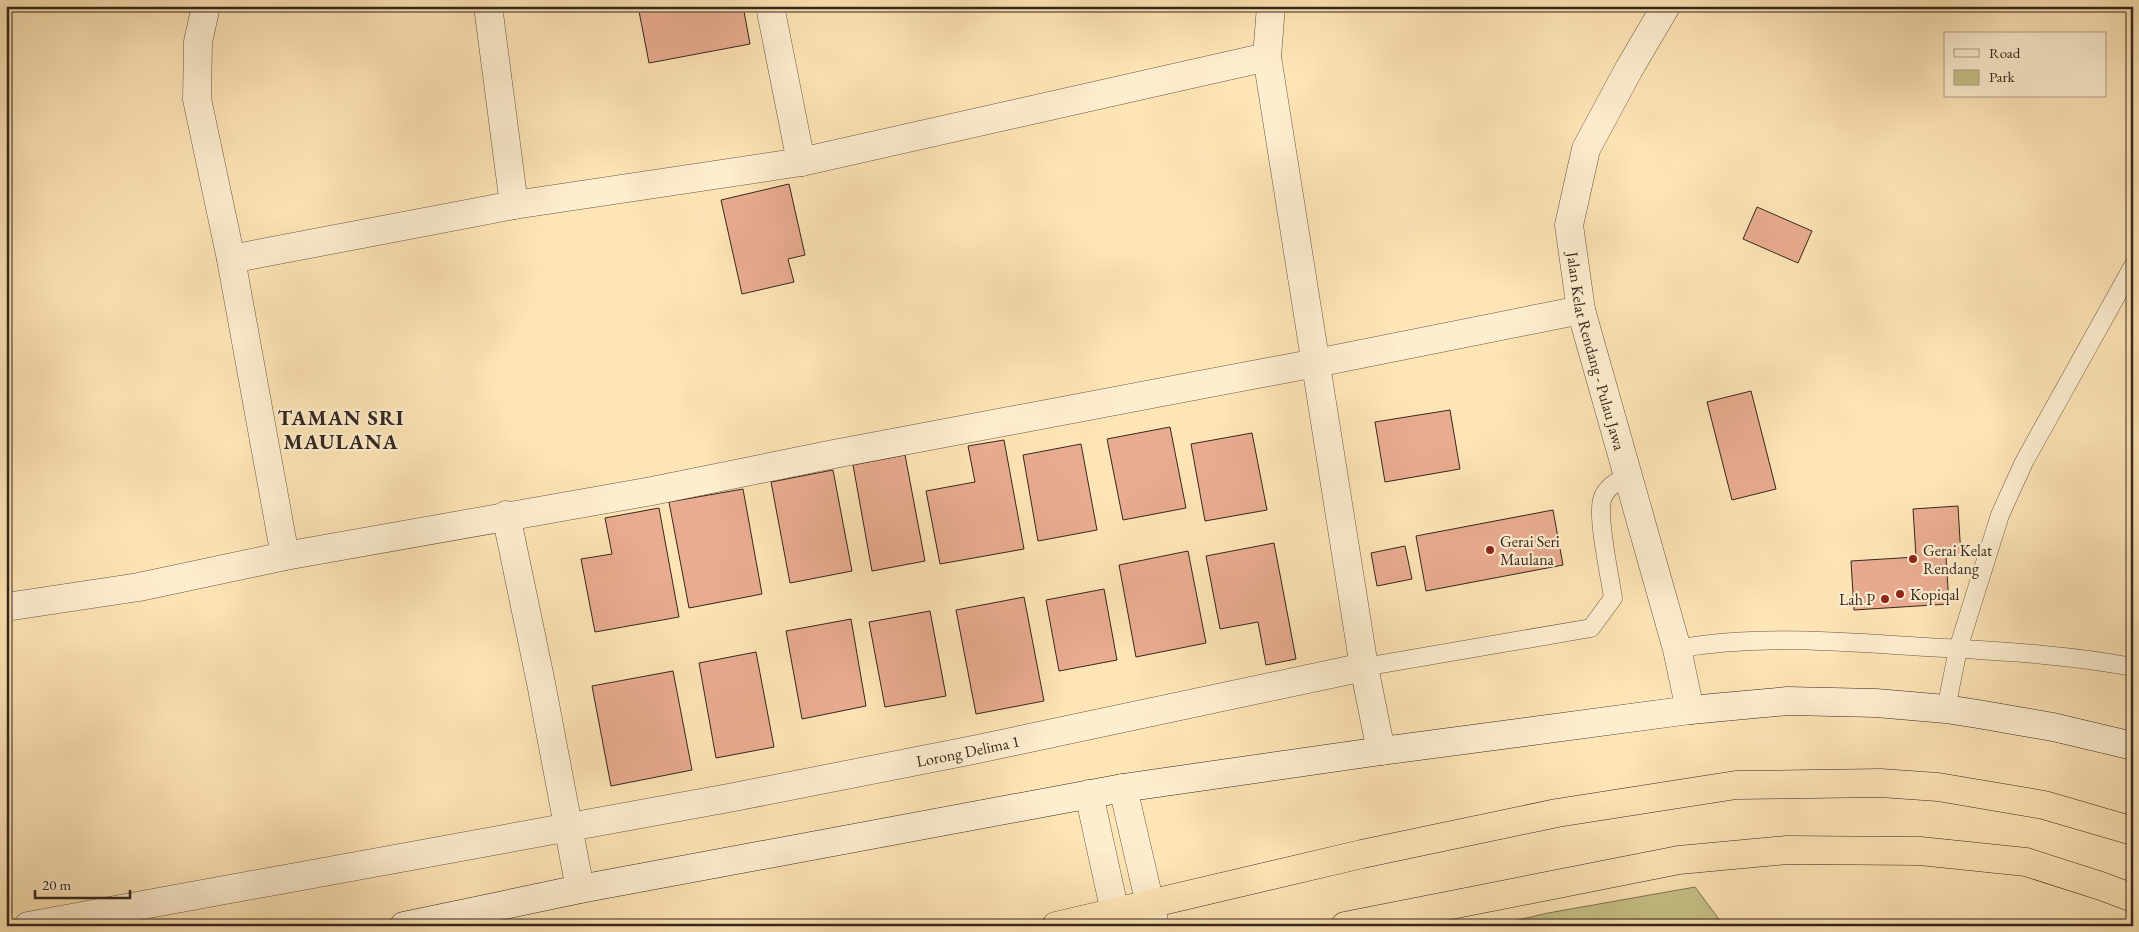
<svg xmlns="http://www.w3.org/2000/svg" width="2139" height="932" viewBox="0 0 2139 932" font-family="'EB Garamond',serif">
<style>
.green{fill:#c7c289;stroke:#7e7453}
.building{fill:#eaac91;stroke:#34271d}
.lines{fill:none;stroke-linecap:round;stroke-linejoin:round}
.lane-casing{stroke:#665643;stroke-width:19}
.street-casing{stroke:#665643;stroke-width:29}
.secondary-casing{stroke:#34271d;stroke-width:29}
.highway-casing{stroke:#34271d;stroke-width:29}
.lane{stroke:#feeed0;stroke-width:18}
.street{stroke:#feeed0;stroke-width:28}
.secondary{stroke:#feeed0;stroke-width:28}
.highway{stroke:#fee5b6;stroke-width:28}
.poi-dot{fill:#8f2418;stroke:#feeed0;stroke-width:2}
.labels{text-anchor:middle;stroke-width:4.5;stroke-linejoin:round;paint-order:stroke}
.street-label{font-size:16px;fill:#34271d;stroke:#feeed0}
.poi-label{font-size:16px;fill:#34271d;stroke:#feeed0;text-anchor:start}
.district-label{font-size:21px;font-weight:bold;letter-spacing:1px;fill:#34271d;stroke:#feeed0}
</style>
<rect width="100%" height="100%" fill="#fee5b6"/>
<filter id="stains"><feTurbulence type="fractalNoise" baseFrequency=".004" numOctaves="4"/><feColorMatrix values="0 0 0 0 .2 0 0 0 0 .09 0 0 0 0 .02 0 0 0 .5 -.17"/></filter>
<radialGradient id="worn" r=".72"><stop offset=".6" stop-color="#630" stop-opacity="0"/><stop offset="1" stop-color="#630" stop-opacity=".3"/></radialGradient>
<path class="green" d="M1695 887 1724 926H1492L1548 913Z"/>
<path class="building" d="M638 6H743L750 44 649 63Z
M789 184 805 255 788 259 794 282 742 294 721 200Z
M1757 207 1812 231 1798 263 1743 239Z
M1751 391 1776 489 1732 500 1707 402Z
M1450 410 1460 469 1385 482 1375 422Z
M1170 427 1186 508 1123 520 1107 439Z
M1252 433 1267 510 1205 521 1191 444Z
M1004 440 1024 549 940 564 926 491 975 482 968 446Z
M1081 444 1097 530 1038 541 1023 455Z
M905 455 925 561 872 571 853 465Z
M833 470 852 571 790 583 771 482Z
M743 489 762 594 689 608 669 502Z
M1958 506 1961 557H1946L1949 604 1854 610 1851 561 1916 557 1913 509Z
M659 508 679 617 595 632 581 559 612 554 605 518Z
M1553 510 1563 565 1426 591 1416 536Z
M1274 543 1296 659 1266 665 1258 622 1220 629 1206 556Z
M1405 546 1412 579 1377 586 1371 553Z
M1188 551 1206 643 1136 657 1119 565Z
M1104 589 1117 660 1059 671 1046 600Z
M1024 597 1044 701 976 714 956 610Z
M930 611 946 696 885 707 869 622Z
M851 619 866 706 802 719 786 631Z
M756 652 774 747 716 758 699 663Z
M673 671 692 770 611 786 592 686Z"/>
<g class="lines">
<defs>
<path id="lane" d="M1677 649C1759 634 1843 642 1926 647 1995 651 2064 654 2133 667
M1364 667 1591 628 1613 598C1610 576 1597 519 1602 500 1605 488 1617 481 1627 476
M1946 709 1958 649 2000 515 2024 462 2133 266"/>
<g id="street">
<path d="M206 6 198 42 197 99 231 259 285 556"/>
<path d="M488 6 514 205"/>
<path d="M770 6 801 162"/>
<path d="M1271 6 1267 57 1364 667 1381 751"/>
<path id="s1" d="M1666 6 1629 69 1586 149 1569 225 1581 310 1677 649 1690 710"/>
<path d="M231 259 514 205 801 162 1267 57"/>
<path d="M506 515 541 683 580 889"/>
<path d="M6 607 139 587 285 556 652 491 834 454 1316 363 1581 310"/>
<path d="M1123 788 1155 926"/>
<path d="M1089 794 1118 926"/>
<path id="s2" d="M28 926 734 797 973 750 1364 667"/>
</g>
<path id="secondary" d="M404 926 580 889 1123 788 1381 751 1690 710 1788 701 1876 703 1946 709 1978 714 2053 727 2133 746"/>
<path id="highway" d="M1056 926 1362 854 1557 813 1736 785 1880 783 1938 787 2044 805 2133 831
M1345 926 1679 860 1787 850 1920 851 2026 862 2101 886 2133 898"/>
</defs>
<use href="#lane" class="lane-casing"/>
<use href="#street" class="street-casing"/>
<use href="#secondary" class="secondary-casing"/>
<use href="#highway" class="highway-casing"/>
<use href="#lane" class="lane"/>
<use href="#street" class="street"/>
<use href="#secondary" class="secondary"/>
<use href="#highway" class="highway"/>
</g>
<g class="poi-dot">
<circle cx="1490" cy="550" r="5"/>
<circle cx="1913" cy="559" r="5"/>
<circle cx="1900" cy="594" r="5"/>
<circle cx="1885" cy="599" r="5"/>
</g>
<g class="labels">
<g class="street-label">
<text dy="6" stroke="none"><textPath href="#s1" startOffset="371">Jalan Kelat Rendang - Pulau Jawa</textPath></text>
<text dy="6" stroke="none"><textPath href="#s2" startOffset="956">Lorong Delima 1</textPath></text>
</g>
<g class="poi-label">
<text x="1500" y="547">Gerai Seri<tspan x="1500" dy="18">Maulana</tspan></text>
<text x="1923" y="556">Gerai Kelat<tspan x="1923" dy="18">Rendang</tspan></text>
<text x="1910" y="600">Kopiqal</text>
<text x="1875" y="605" text-anchor="end">Lah P</text>
</g>
<g class="district-label">
<text x="341" y="425">TAMAN SRI<tspan x="341" dy="24">MAULANA</tspan></text>
</g>
</g>
<rect width="2139" height="932" fill="none" stroke="#fee5b6" stroke-width="25"/>
<rect x="8" y="8" width="2124" height="917" fill="none" stroke="#34271d" stroke-width="2.5"/>
<rect x="12" y="12" width="2114" height="907" fill="none" stroke="#34271d"/>
<rect x="1944" y="32" width="162" height="65" fill="#feeed0" stroke="#ad9e88"/>
<rect x="1954" y="49" width="25" height="8" fill="#feeed0" stroke="#ad9e88"/>
<text x="1989" y="58" font-size="15" fill="#34271d">Road</text>
<rect x="1954" y="70" width="25" height="15" fill="#c7c289" stroke="#ad9e88"/>
<text x="1989" y="82" font-size="15" fill="#34271d">Park</text>
<path d="M35 890v8h95v-8" fill="none" stroke="#34271d" stroke-width="2.5"/>
<text x="42" y="890" font-size="15" fill="#34271d" stroke="#feeed0" stroke-width="4" paint-order="stroke">20 m</text>
<rect width="100%" height="100%" filter="url(#stains)"/>
<rect width="100%" height="100%" fill="url(#worn)"/>
</svg>
